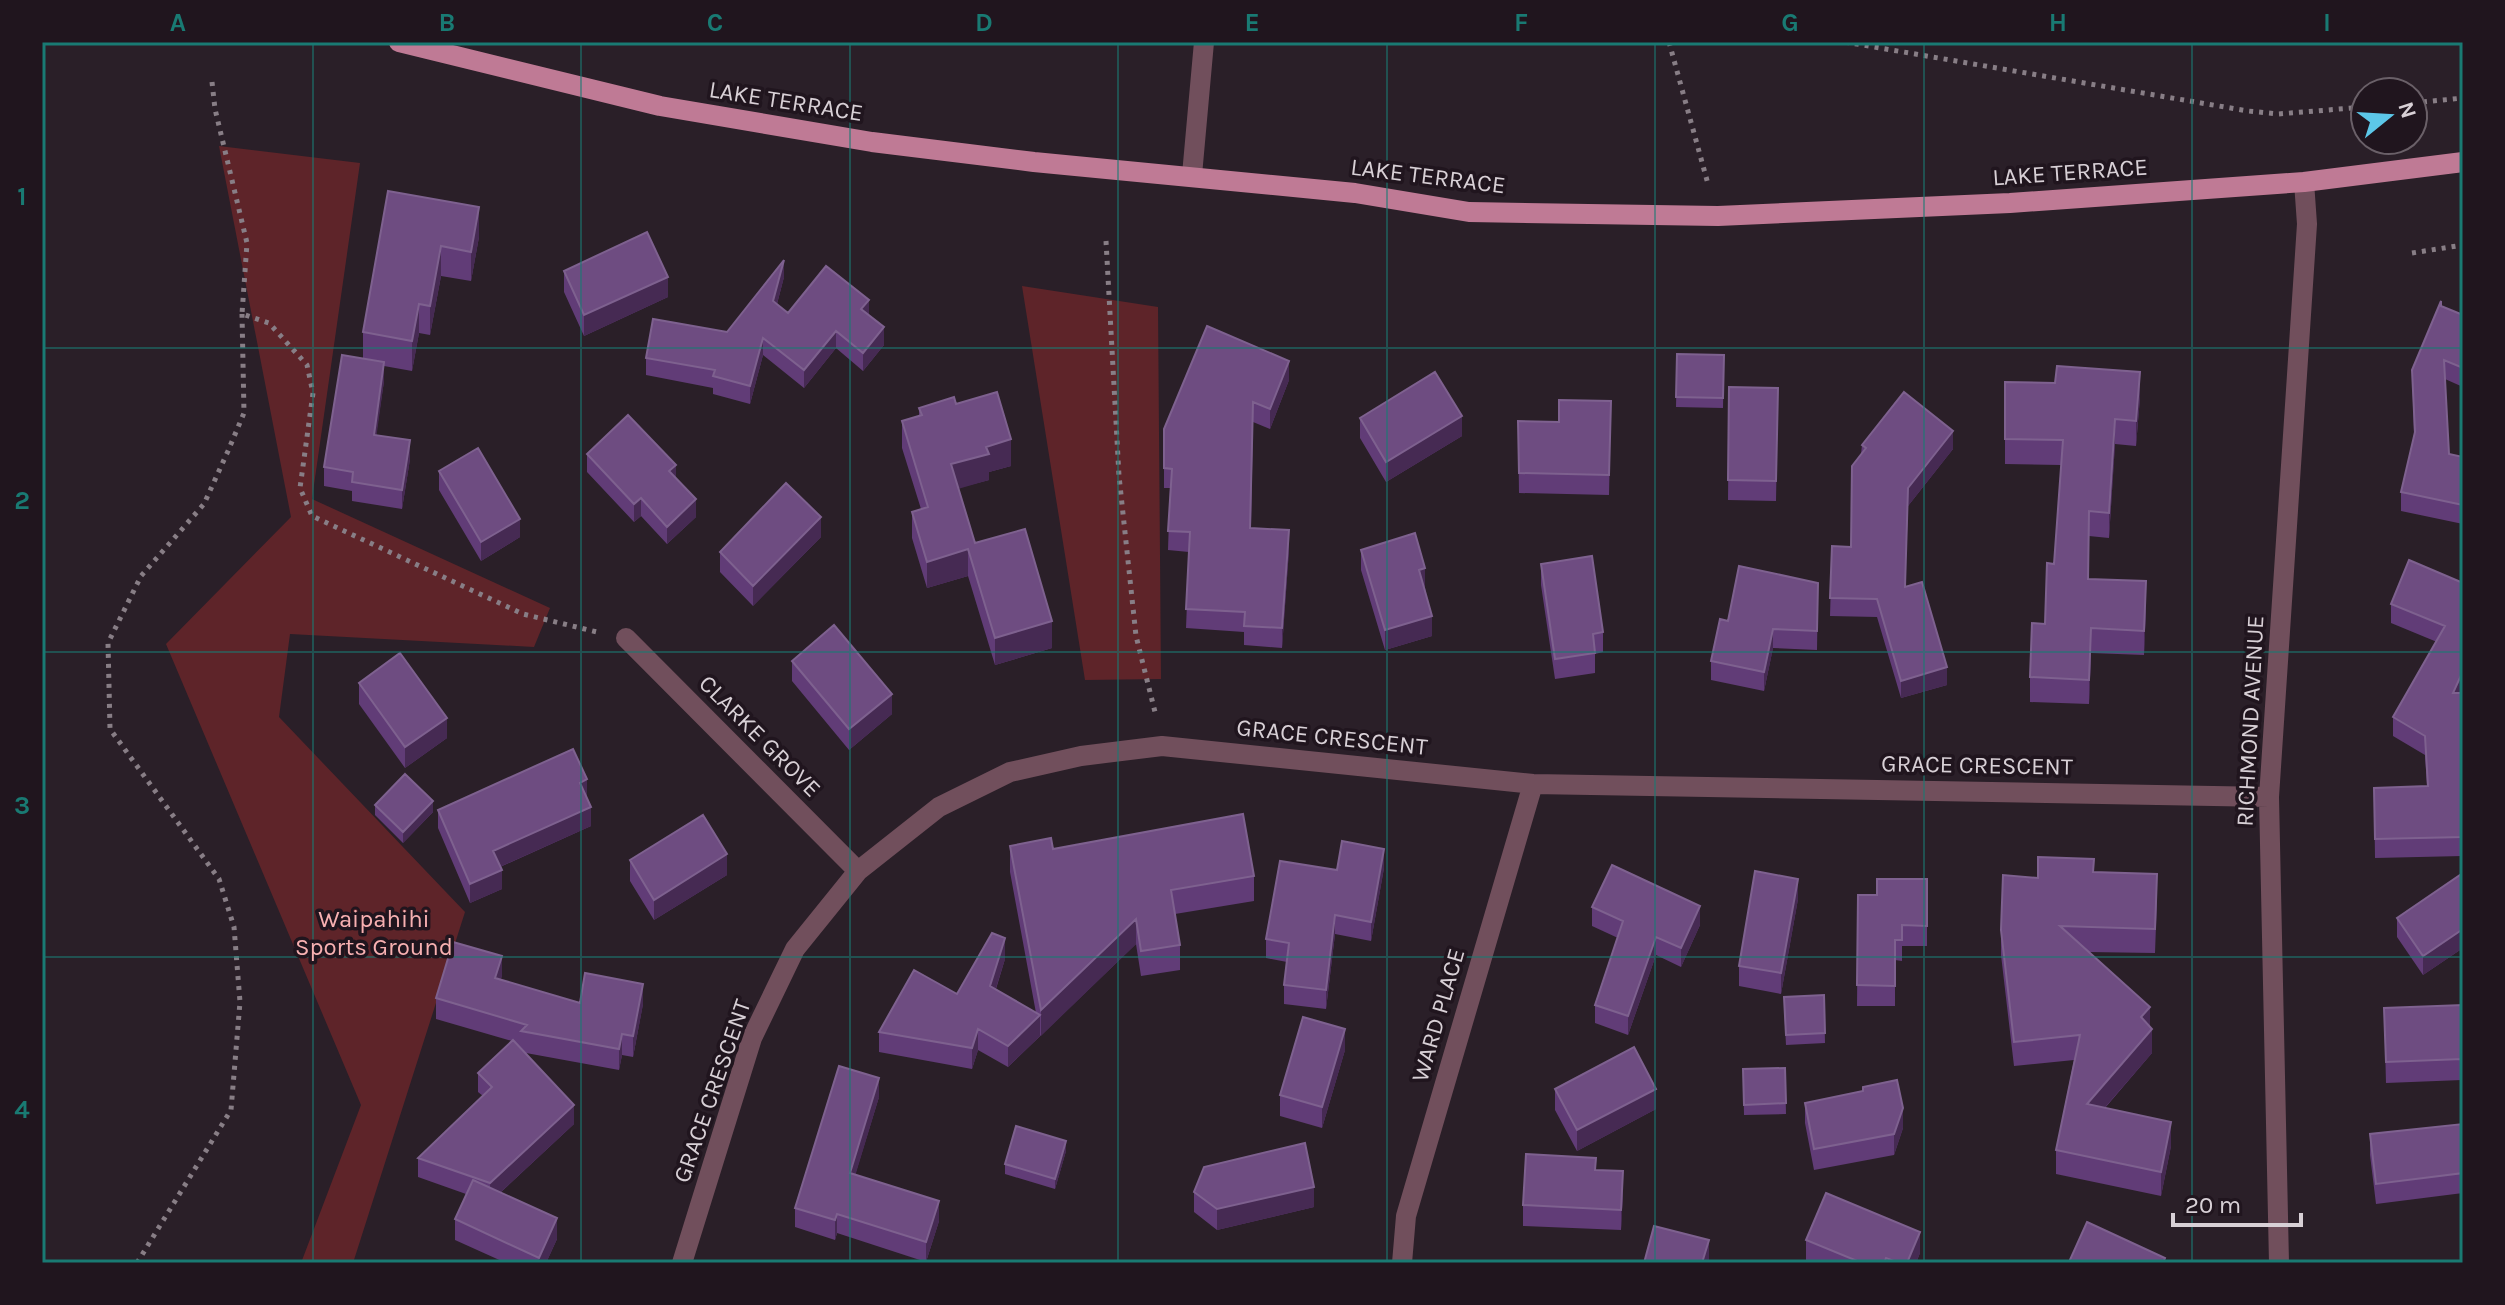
<svg xmlns="http://www.w3.org/2000/svg" width="2505" height="1305" viewBox="0 0 2505 1305" font-family="Karla,sans-serif">
<style>
.green{fill:#5e2429}
.lines{fill:none;stroke-linecap:round;stroke-linejoin:round}
.path{stroke:#887e86;stroke-width:5;stroke-dasharray:4 6;stroke-linecap:butt}
.minor{stroke:#714f5c;stroke-width:20}
.major{stroke:#bf7a95;stroke-width:20}
.wall{fill:#613c77}
.shaded-wall{fill:#462a53}
.building{fill:#6e4c81;stroke:#7e618f;stroke-width:2}
.grid{fill:none;stroke:#197a73;stroke-width:2;stroke-opacity:0.55}
.labels{text-anchor:middle;stroke-width:7;stroke-linejoin:round;paint-order:stroke}
.street-label{font-size:24px;fill:#d8d0d6;stroke:#20151e}
.park-label{font-size:24px;fill:#f7b0b1;stroke:#20151e}
.neatline{fill:none;stroke:#197a73;stroke-width:3}
.grid-label{font-size:26px;text-anchor:middle;font-weight:bold;fill:#197a73}
</style>
<rect width="100%" height="100%" fill="#2a1f28"/>
<path class="green" d="M219 146 360 163 312 499 550 608 534 647 290 634 279 717 465 912 353 1263H301L361 1105 166 644 291 517Z
M1022 286 1158 307 1161 679 1085 680Z"/>
<g class="lines">
<path class="path" d="M1669 42 1708 184
M1845 42 2248 111 2278 114 2365 107
M212 82 215 109 247 243 242 314 269 323 307 365 313 393 300 488 312 516 523 614 597 632
M2413 103 2463 98
M1106 241 1119 476 1136 636 1156 716
M2412 253 2463 245
M137 1263 231 1110 240 1002 234 927 219 879 110 729 108 643 141 576 204 504 228 451 244 413 242 314"/>
<path class="minor" d="M1192 175 1204 42
M626 638 858 871
M682 1263 752 1038 795 949 858 871 939 807 1010 772 1081 756 1162 746 1533 784 2269 797
M1402 1263 1406 1216 1533 784
M2279 1263 2269 797 2307 224 2304 182"/>
<path class="major" d="M399 42 660 106 872 142 1034 162 1355 193 1469 212 1718 216 2010 203 2304 182 2463 162"/>
</g>
<path class="wall" d="M388 191 479 237 471 281 441 276 430 335 419 333 412 371 384 366V381L376 435 410 459 402 509 352 501V491L324 486V467L363 359V332Z
M564 271 668 297 584 336 564 292Z
M784 277 777 304 788 313 869 315 884 345 863 371 836 348 804 388 763 355 750 404 713 394V388L646 375V358L727 332Z
M2441 306 2463 315V387L2445 379 2449 454 2463 457V524L2401 511V492L2414 435 2412 370Z
M1677 354 1724 355 1723 408 1676 407Z
M1289 380 1270 429 1253 422 1251 528 1289 550 1282 648 1244 645V632L1186 628 1189 552 1168 550 1170 488H1164V429Z
M2005 382 2140 397 2136 446 2115 444 2109 538 2089 536 2088 579 2146 606 2144 655 2091 653 2089 704 2030 702V677L2045 624 2054 564 2061 465 2005 464Z
M1729 387 1778 388 1776 501 1728 500Z
M1611 401 1609 495 1519 493 1518 421 1559 422Z
M956 404 1011 466 989 472V480L958 488 975 543 1052 648 995 665 968 576 927 588 912 538V512L921 509 902 448V421L919 416V408Z
M1360 418 1462 436 1386 482 1360 438Z
M1862 445 1953 449 1908 506 1905 587 1947 685 1901 698 1877 617 1830 616 1832 546 1851 547Z
M587 454 676 478 696 517 667 544 641 516 634 522 587 472Z
M439 471 520 537 481 561 439 490Z
M821 537 753 606 720 572V552Z
M1361 550 1425 588 1432 636 1385 650 1361 570Z
M1541 564 1603 632V652L1595 654V673L1555 679 1541 585Z
M1818 583 1817 650 1773 648 1764 691 1711 680V661L1728 621Z
M2463 583V690L2462 693H2463V856L2375 858 2374 788 2427 786 2425 755 2393 736V717L2437 642 2391 623V604Z
M792 661 892 714 849 750 792 681Z
M359 683 447 738 405 768 359 704Z
M587 797 591 826 500 867 502 889 470 903 438 828V810Z
M375 805 433 812 403 843 375 815Z
M1010 846 1053 849 1254 876V901L1175 914 1180 945V970L1141 976 1136 944 1008 1067 978 1050 972 1069 879 1052V1032L957 994 1005 959 996 989 1036 1013 1010 872Z
M630 860 727 875 654 920 630 881Z
M1384 868 1371 941 1335 934 1326 1009 1284 1004V985L1287 962 1266 958V939L1337 870Z
M2094 872 2157 898 2155 953 2088 952 2150 1026 2152 1053 2105 1108 2171 1146 2161 1196 2056 1174V1150L2074 1060 2014 1066 2001 955V930L2038 878Z
M2463 873V948L2423 975 2397 937V918Z
M1927 879V946H1902V961L1895 960V1006H1857L1858 895H1877Z
M1798 899 1781 994 1739 986V966Z
M1592 907 1700 925 1681 967 1656 955 1628 1035 1595 1023V1005L1618 938 1592 926Z
M502 976 500 980 580 1003 643 1004 633 1057 622 1055 619 1070 526 1053 574 1124 500 1193 557 1239 546 1263H506L455 1240V1219L466 1194 418 1177V1158L483 1096 478 1092V1073L512 1041 436 1019V998Z
M1824 995 1825 1043 1786 1045 1784 1007Z
M2463 1005V1093L2462 1080 2386 1083 2384 1008Z
M1345 1050 1322 1128 1280 1116V1095Z
M1785 1068 1786 1114 1744 1115 1743 1069Z
M1863 1087 1903 1128 1894 1155 1814 1170 1805 1123V1103L1863 1091Z
M1555 1089 1656 1109 1577 1151 1555 1110Z
M879 1097 855 1175 939 1221 926 1262 837 1233 835 1240 795 1227V1208Z
M2463 1124V1193L2376 1204 2370 1155V1134Z
M1066 1151 1055 1189 1005 1174V1164Z
M1596 1170 1623 1192 1621 1230 1523 1226V1205Z
M1194 1192 1314 1207 1217 1230 1194 1212Z
M1806 1240 1920 1253 1916 1263H1812L1806 1261Z"/>
<path class="shaded-wall" d="M479 207V237L471 281V252Z
M441 246V276L430 335V306Z
M784 260V277L773 319V301Z
M668 277V297L584 336V315Z
M869 300V317L861 309Z
M419 304V333L412 371V341Z
M884 327V345L863 371V353Z
M836 331V348L804 388V370Z
M763 338V355L750 404V386Z
M1289 361V380L1270 429V409Z
M384 362V381L374 454V435Z
M2140 372V397L2136 446V421Z
M1462 416V436L1386 482V462Z
M2115 419V444L2109 538V513Z
M1953 431V449L1908 506V488Z
M1011 439V466L989 472V480L951 491V464L986 447Z
M410 440V459L402 509V490Z
M676 465V483L669 471Z
M641 498V516L634 522V504Z
M696 499V517L667 544V527Z
M821 517V537L753 606V586Z
M520 519V537L481 561V542Z
M1289 530V550L1282 648V628Z
M968 549V576L927 588V562Z
M1425 568V588L1419 590V570Z
M2146 581V606L2144 655V631Z
M1432 616V636L1385 650V630Z
M1052 621V648L995 665V638Z
M2091 628V653L2089 704V680Z
M1773 629V648L1764 691V672Z
M1947 667V685L1901 698V681Z
M2463 671V690L2453 712V693Z
M892 694V714L849 750V729Z
M447 718V738L405 768V747Z
M587 779V798L580 783Z
M433 801V812L403 843V832Z
M591 807V826L493 870V851Z
M1384 849V868L1371 941V922Z
M727 854V875L654 920V900Z
M502 870V889L470 903V884Z
M1798 879V899L1781 994V973Z
M1700 906V925L1681 967V948Z
M1335 915V934L1326 1009V990Z
M1136 919V944L1041 1036V1010Z
M2463 929V948L2423 975V956Z
M1656 937V955L1628 1035V1016Z
M1005 938V959L990 1007V986Z
M502 956V976L495 999V978Z
M643 984V1004L633 1057V1036Z
M2150 1007V1031L2141 1017Z
M1040 1015V1036L1008 1067V1046Z
M978 1029V1050L972 1069V1048Z
M1345 1029V1050L1322 1128V1107Z
M2152 1029V1053L2087 1128V1104Z
M622 1034V1055L619 1070V1049Z
M879 1078V1097L850 1193V1173Z
M1656 1089V1109L1577 1151V1130Z
M574 1105V1124L490 1202V1183Z
M1903 1108V1128L1894 1155V1134Z
M2171 1122V1146L2161 1196V1172Z
M1066 1141V1151L1055 1189V1179Z
M1623 1171V1192L1621 1230V1210Z
M1314 1187V1207L1217 1230V1209Z
M939 1201V1221L926 1262V1242Z
M837 1214V1233L835 1240V1220Z
M557 1218V1239L546 1263H539V1258Z
M1920 1232V1253L1916 1263H1907Z
M1709 1240V1261L1708 1263H1702Z"/>
<path class="building" d="M388 191 479 207 471 252 441 246 430 306 419 304 412 341 363 332Z
M647 232 668 277 584 315 564 271Z
M784 260 773 301 788 313 826 266 869 300 861 309 884 327 863 353 836 331 804 370 763 338 750 386 713 376 715 370 646 358 653 319 727 332Z
M2441 301V306L2463 315V368L2444 360 2449 454 2463 457V505L2401 492 2415 432 2412 370Z
M1207 326 1289 361 1270 409 1253 402 1250 528 1289 530 1282 628 1244 626 1245 612 1186 609 1190 532 1168 531 1172 469 1164 468V429Z
M1677 354 1724 355 1723 398 1676 397Z
M342 355 384 362 374 435 410 440 402 490 352 482 353 472 324 467Z
M2057 366 2140 372 2136 421 2115 419 2109 513 2089 511 2088 579 2146 581 2144 631 2091 628 2089 680 2030 677 2032 623 2045 624 2047 563 2054 564 2063 440 2005 439V382L2055 383Z
M1435 372 1462 416 1386 462 1360 418Z
M1729 387 1778 388 1776 481 1728 480Z
M997 392 1011 439 986 447 989 454 951 464 975 543 1025 529 1052 621 995 638 968 549 927 562 912 512 928 507 902 421 922 415 919 408 954 397 956 404Z
M1904 392 1953 431 1908 488 1905 587 1922 582 1947 667 1901 681 1877 599 1830 598 1832 546 1851 547 1852 466 1866 448 1862 445Z
M1559 400 1611 401 1609 475 1519 473 1518 421 1559 422Z
M628 415 676 465 669 471 696 499 667 527 641 498 634 504 587 454Z
M478 448 520 519 481 542 439 471Z
M786 483 821 517 753 586 720 552Z
M1415 533 1425 568 1419 570 1432 616 1385 630 1361 550Z
M1592 556 1603 632 1593 634 1595 653 1555 659 1541 564Z
M2409 560 2463 583V671L2453 693H2463V837L2375 839 2374 788 2428 786 2425 736 2393 717 2445 626 2391 604Z
M1739 566 1818 583 1817 631 1773 629 1764 672 1711 661 1720 619 1728 621Z
M834 625 892 694 849 729 792 661Z
M400 653 447 718 405 747 359 683Z
M573 749 587 779 580 783 591 807 493 851 502 870 470 884 438 810Z
M405 774 433 801 403 832 375 805Z
M1243 814 1254 876 1171 890 1180 945 1141 951 1136 919 1041 1010 1010 846 1051 838 1053 849Z
M703 815 727 854 654 900 630 860Z
M1342 841 1384 849 1371 922 1335 915 1326 990 1284 985 1289 943 1266 939 1280 861 1337 870Z
M2038 857 2094 859 2093 872 2157 874 2155 929 2060 926 2150 1007 2141 1017 2152 1029 2087 1104 2171 1122 2161 1172 2056 1150 2080 1035 2014 1042 2001 930 2003 875 2038 878Z
M1612 865 1700 906 1681 948 1656 937 1628 1016 1595 1005 1623 921 1592 907Z
M1755 871 1798 879 1781 973 1739 966Z
M2463 873V929L2423 956 2397 918Z
M1877 879H1927V926L1902 925V940H1895V986L1857 985 1858 895H1877Z
M992 933 1005 938 990 986 1040 1015 1008 1046 978 1029 972 1048 879 1032 914 970 957 994Z
M453 942 502 956 495 978 580 1003 585 973 643 984 633 1036 622 1034 619 1049 521 1031 527 1025 436 998Z
M1824 995 1825 1033 1786 1035 1784 997Z
M2463 1005V1073L2462 1059 2386 1062 2384 1008Z
M1303 1017 1345 1029 1322 1107 1280 1095Z
M513 1040 574 1105 490 1183 418 1158 492 1087 478 1073Z
M1634 1047 1656 1089 1577 1130 1555 1089Z
M839 1066 879 1078 850 1173 939 1201 926 1242 837 1214 835 1220 795 1208Z
M1785 1068 1786 1103 1744 1105 1743 1069Z
M1897 1080 1903 1108 1894 1134 1814 1149 1805 1103 1863 1091V1087Z
M2463 1124V1173L2376 1184 2370 1134Z
M1016 1126 1066 1141 1055 1179 1005 1164Z
M1305 1143 1314 1187 1217 1209 1194 1192 1204 1167Z
M1526 1154 1596 1158 1595 1170 1623 1171 1621 1210 1523 1205Z
M473 1180 557 1218 539 1258 455 1219Z
M1826 1193 1920 1232 1907 1263H1899L1886 1258 1884 1263H1862L1806 1240Z
M2087 1222 2165 1258 2163 1263 2069 1262Z
M1654 1226 1709 1240 1702 1263H1644Z"/>
<path class="grid" d="M313 42V1263M581 42V1263M850 42V1263M1118 42V1263M1387 42V1263M1655 42V1263M1924 42V1263M2192 42V1263M42 348H2463M42 652H2463M42 957H2463"/>
<g class="labels">
<g class="street-label">
<text transform="translate(786 101) rotate(9)" y="8">LAKE TERRACE</text>
<text transform="translate(2070 172) rotate(-4)" y="8">LAKE TERRACE</text>
<text transform="translate(1428 176) rotate(7)" y="8">LAKE TERRACE</text>
<text transform="translate(2250 721) rotate(-87)" y="8">RICHMOND AVENUE</text>
<text transform="translate(760 736) rotate(45)" y="8">CLARKE GROVE</text>
<text transform="translate(1332 737) rotate(6)" y="8">GRACE CRESCENT</text>
<text transform="translate(1977 765) rotate(1)" y="8">GRACE CRESCENT</text>
<text transform="translate(1438 1015) rotate(-74)" y="8">WARD PLACE</text>
<text transform="translate(712 1091) rotate(-71)" y="8">GRACE CRESCENT</text>
</g>
<g class="park-label">
<text x="374" y="927">Waipahihi<tspan x="374" dy="28">Sports Ground</tspan></text>
</g>
</g>
<rect width="2505" height="1305" fill="none" stroke="#20151e" stroke-width="88"/>
<g transform="translate(2389 116) rotate(72)"><circle r="38" fill="#20151e" stroke="#6a6068" stroke-width="2"/>
<path d="M0-6L14 30L0 20L-14 30Z" fill="#5cc7e8"/>
<text y="-12" font-size="22" font-weight="bold" text-anchor="middle" fill="#d8d0d6">N</text>
</g>
<path d="M2173 1213v12h128v-12" fill="none" stroke="#d8d0d6" stroke-width="4"/>
<text x="2185" y="1213" font-size="24" fill="#d8d0d6" stroke="#20151e" stroke-width="6" paint-order="stroke">20 m</text>
<rect x="44" y="44" width="2417" height="1217" class="neatline"/>
<g class="grid-label">
<text x="178" y="31">A</text>
<text x="447" y="31">B</text>
<text x="715" y="31">C</text>
<text x="984" y="31">D</text>
<text x="1252" y="31">E</text>
<text x="1521" y="31">F</text>
<text x="1790" y="31">G</text>
<text x="2058" y="31">H</text>
<text x="2327" y="31">I</text>
<text x="22" y="205">1</text>
<text x="22" y="509">2</text>
<text x="22" y="814">3</text>
<text x="22" y="1118">4</text>
</g>
</svg>
